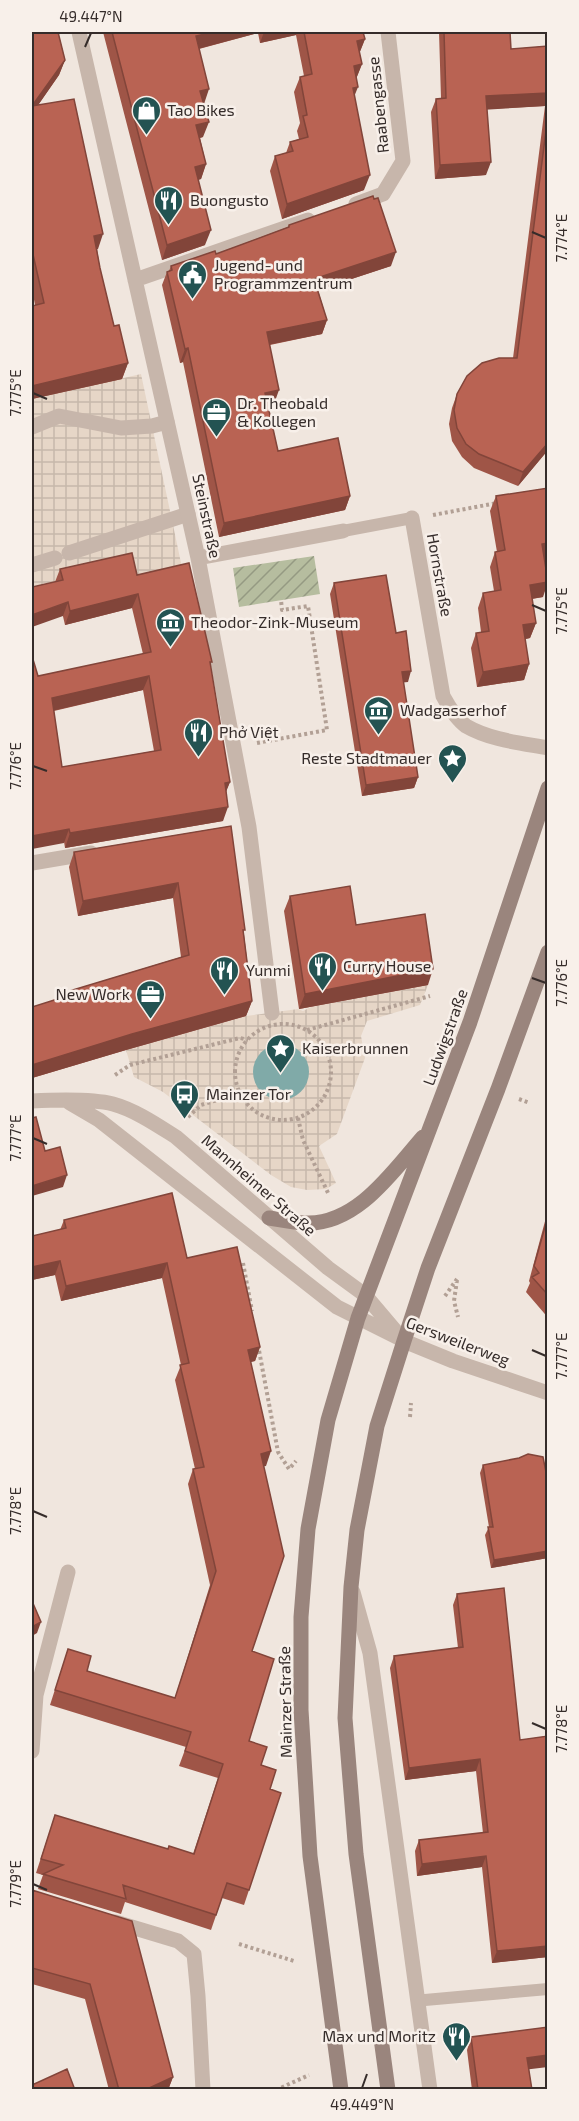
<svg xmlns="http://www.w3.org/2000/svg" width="579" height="2121" viewBox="0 0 579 2121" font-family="'Exo 2',sans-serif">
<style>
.garden{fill:url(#garden-furrows)}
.plaza{fill:url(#plaza-grid)}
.water{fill:#80aaa8}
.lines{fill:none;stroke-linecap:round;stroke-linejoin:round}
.path{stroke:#b2a095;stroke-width:4;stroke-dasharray:3 3;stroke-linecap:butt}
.service{stroke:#c7b6ab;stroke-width:12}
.pedestrian{stroke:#c7b6ab;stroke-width:15}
.minor{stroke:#c7b6ab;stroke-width:15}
.tertiary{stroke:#c7b6ab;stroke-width:15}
.secondary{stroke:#9a857d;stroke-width:15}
.wall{fill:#9f5547;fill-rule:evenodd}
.shaded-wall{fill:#82453a}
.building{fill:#b96353;stroke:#82453a;stroke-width:1.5;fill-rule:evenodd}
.ticks{fill:none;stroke:#352c2a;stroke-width:2}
.labels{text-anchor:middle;stroke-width:5;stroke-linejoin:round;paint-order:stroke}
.street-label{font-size:16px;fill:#352c2a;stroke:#f8f0ea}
.poi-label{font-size:16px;fill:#352c2a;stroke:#f8f0ea;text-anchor:start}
.neatline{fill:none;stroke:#352c2a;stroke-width:2}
.ticks-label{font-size:15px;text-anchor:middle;fill:#352c2a}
</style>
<defs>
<pattern id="garden-furrows" width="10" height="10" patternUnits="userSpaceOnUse" patternTransform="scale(1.5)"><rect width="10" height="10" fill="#b6bd9f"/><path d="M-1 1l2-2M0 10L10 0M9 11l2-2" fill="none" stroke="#959a82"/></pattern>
<pattern id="plaza-grid" width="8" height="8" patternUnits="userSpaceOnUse" patternTransform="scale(1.5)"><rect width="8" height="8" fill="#e6d6c7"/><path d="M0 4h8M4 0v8" fill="none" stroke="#c6b8ab"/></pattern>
</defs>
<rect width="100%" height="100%" fill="#f0e6de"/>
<path class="garden" d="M314 556 320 594 239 607 233 568Z"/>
<path class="plaza" d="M141 374 184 577 32 600V399Z
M428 985 420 1005 367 1021 361 1036 365 1058 337 1134 319 1146 336 1183 326 1189 307 1190 291 1187 271 1175 163 1092 134 1077 126 1050 246 1016 298 1009 303 1011 311 1007Z"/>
<path class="water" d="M253 1072a28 28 0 1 1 56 0a28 28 0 1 1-56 0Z"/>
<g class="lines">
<path class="path" d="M433 515 497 503
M257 743 327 730 308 606 282 610 281 600
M235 1072a48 48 0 1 1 96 0a48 48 0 1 1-96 0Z
M307 1030 430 996
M115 1075 130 1065 240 1038 248 1040
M519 1099 530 1103
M188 1117 201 1105 240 1093
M298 1118 303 1140 329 1195
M243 1263 252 1311
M457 1280 454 1301 458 1317
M445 1296 457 1279
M258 1345 278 1452 289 1469 296 1461
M410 1417 411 1403
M239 1944 294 1961
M276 2090 309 2075"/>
<path class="service" d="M343 531 412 518
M417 2003 425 2000 548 1989"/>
<path class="pedestrian" d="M32 427 59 416 121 428 152 426 167 422
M69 553 188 514
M32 565 55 558"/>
<path class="minor" d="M79 32 198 558 249 827 272 1013
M356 204 383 194 403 161 388 32
M135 280 308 220
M412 518 443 696C449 707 456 719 466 726 490 740 521 743 548 748
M198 558 343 531
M32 863 91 853
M32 1101C52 1100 93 1099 113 1104 135 1110 157 1125 176 1137L328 1268 365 1295 404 1341
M70 1103 99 1120 337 1307 399 1338
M353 1592 370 1653 430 2090
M32 1751 36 1695 68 1572
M115 1922 178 1941 194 1954 198 1996 203 2090"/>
<path class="tertiary" d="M404 1341 453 1361 548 1393"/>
<path class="secondary" d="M269 1218C281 1220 294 1223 306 1223 357 1225 393 1171 423 1137
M341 2090 310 1856 301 1710V1617L308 1529 328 1420 358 1318 470 1022 548 788
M388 2090 356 1854 345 1718 351 1587 357 1530 377 1426 404 1341 428 1268 498 1089 548 952"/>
</g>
<path class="wall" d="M32 32 65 60 59 75 38 105 98 249H97L100 268 114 326 128 363 122 379 32 399V306L35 305 32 289Z
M103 32H363L365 39 359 54 362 64 356 79 354 96 364 190 282 219 270 171 275 156 286 153 290 142 299 139 297 131 300 123 294 92 300 77 304 76 296 35 260 43 258 33 199 49 204 104 203 137 200 138 206 164 201 179 198 180 205 245 162 260Z
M439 32H510L511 49 548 46V450L518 486 474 468 462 457 452 441 449 424 452 408 457 394 513 358 545 106 487 109 486 175 435 179 431 112 436 99 441 98Z
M289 225 391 266 318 290 327 320 322 334 270 345 274 404 268 405 278 451 350 496 345 510 219 537 183 362 180 363 162 285 167 272 169 271 171 266 216 254 288 227Z
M548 488V558H544L543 597 532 599 536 623 530 638 525 639 529 664 524 680 477 687 471 648 476 633 481 632 478 608 483 593 494 591 490 567 495 552H497L490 511 496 496Z
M60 569 137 575 210 665 230 782 226 791 223 821 65 848 38 676 143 654 132 608 65 625 55 582ZM143 690 154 751 62 767 54 711Z
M334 583 396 633 408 682H403L418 777 414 788 362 796 330 594Z
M231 826 252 1001 246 1016 126 1050 32 1078V1007L64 997 66 992 181 957 173 898 78 916 69 867 74 852Z
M290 896 356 925 428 985 299 1009 284 911Z
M548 1210V1318L544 1313 526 1292 530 1283 529 1281Z
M64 1220 187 1258 260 1347 255 1361 250 1362 266 1466H263L252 1651 249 1741 261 1765 270 1789 249 1890 244 1905 222 1898 211 1930 125 1902 121 1914 38 1889 43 1875 36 1873 55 1815 168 1849 193 1854 218 1778 179 1766 186 1747 50 1705 68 1649 87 1671 175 1698 210 1585 188 1484 193 1469H195L175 1380 181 1365 162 1278 61 1301 55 1275 32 1280V1236L60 1230Z
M483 1465 547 1482 548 1558 491 1568 485 1535 489 1527 480 1473Z
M457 1594 520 1740 548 1736V1957L492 1963 482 1867 417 1876 415 1851 419 1840 483 1833 476 1771 405 1780 390 1668 394 1656 458 1648 453 1605Z
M32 1890 173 2077 168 2090H109L85 1999 32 1984Z
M471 2037 529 2070 532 2090H472L467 2050Z"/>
<path class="shaded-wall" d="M213 32H259L258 33 190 51 196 36Z
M264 32H297L296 35 260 43Z
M365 39 359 54 357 41Z
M65 60 59 75 32 114V106Z
M362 64 356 79 354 66Z
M358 87 352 102 353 88Z
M209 89 204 104 200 91Z
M548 93V100L545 106 481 110 486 96Z
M209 122 203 137 191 140 196 125Z
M491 162 486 175 435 179 440 165Z
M206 164 201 179 190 182 195 167Z
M370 175 364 190 282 219 287 204Z
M211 230 205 245 162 260 167 245Z
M103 234 98 249 89 251 94 236Z
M396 252 391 266 309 293 314 279Z
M327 320 322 334 262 346 267 332Z
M188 348 183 362 180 363 185 349Z
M128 363 122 379 32 399V386Z
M279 390 274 404 260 406 265 393Z
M548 443V450L518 486 523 472Z
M350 496 345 510 219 537 224 523Z
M548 543V558L536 560 542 544Z
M548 582 543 597 524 600 530 585Z
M138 594 132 608 65 625 70 611Z
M68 602 63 616 32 627V615Z
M536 623 530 638 517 641 523 625Z
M529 664 524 680 477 687 483 672Z
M411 671 408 682 398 683 402 672Z
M149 676 143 690 47 712 52 698Z
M418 777 414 788 362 796 366 785Z
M230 782 224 797 225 783Z
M228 807 223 821 65 848 70 833Z
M69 829 64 843 32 849V836Z
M178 883 173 898 78 916 83 901Z
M433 969 428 985 299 1009 305 994Z
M252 1001 246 1016 126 1050 32 1078V1065L132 1034Z
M67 1175 63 1187 32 1196V1186Z
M60 1261 55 1275 32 1280V1267Z
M167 1263 162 1278 61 1301 66 1286Z
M260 1347 255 1361 242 1364 248 1350Z
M271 1451 266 1466 255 1468 261 1454Z
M548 1551V1558L491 1568 494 1560Z
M41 1622 37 1633 32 1636V1627Z
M480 1759 476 1771 405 1780 409 1768Z
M486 1856 482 1867 417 1876 422 1864Z
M548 1946V1957L492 1963 497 1951Z
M548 2055V2067L523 2070 527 2058Z
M173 2077 168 2090H145Z"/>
<path class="building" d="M32 32H58L65 60 32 106 74 99 103 234 94 236 100 268 114 326 119 325 128 363 32 386V306L44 303 32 250Z
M112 32H213L196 36 209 89 200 91 209 122 196 125 206 164 195 167 211 230 167 245Z
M304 32H363L365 39 357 41 362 64 354 66 358 87 353 88 370 175 287 204 275 156 293 151 290 142 308 137 303 116 307 115 300 77 312 74Z
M444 32H510L511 49 548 46V93L486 96 491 162 440 165 436 99 446 98Z
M548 115V443L523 472 479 454 466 444 457 428 454 410 457 394 467 376 482 363 499 358H517Z
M373 196 374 199 378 198 396 252 314 279 327 320 267 332 279 390 265 393 278 451 338 438 350 496 224 523 188 348 185 349 167 272 172 270 171 266 215 251 216 254 289 227V225Z
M548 488V543L542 544 548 582 530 585 536 623 523 625 529 664 483 672 476 633 489 631 483 593 501 590 495 552 505 550 496 496Z
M132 553 137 575 189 563 212 662H210L230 782 225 783 228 807 70 833 69 829 32 836V656L38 676 151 652 138 594 70 611 68 602 32 615V587L63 580 60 569ZM149 676 161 750 62 767 52 698Z
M386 575 396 633 406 631 411 671 402 672 418 777 366 785 334 583Z
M231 826 245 930H243L252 1001 132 1034 32 1065V1007L67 996 66 992 189 955 178 883 83 901 74 852Z
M350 886 356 925 425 914 433 969 305 994 290 896Z
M36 1117 45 1151 60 1147 67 1175 32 1186V1118Z
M172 1193 187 1258 237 1247 260 1347 248 1350 271 1451 261 1454 284 1556 252 1651 274 1659 249 1741 267 1747 261 1765 276 1770 270 1789 281 1793 249 1890 227 1883 216 1915 123 1885 126 1899 43 1874 63 1865 41 1859 55 1815 168 1849 169 1846 194 1854 223 1764 185 1751 191 1732 55 1690 68 1649 91 1656 87 1671 175 1698 216 1571 193 1469 204 1467 180 1365 189 1363 167 1263 66 1286 60 1261 32 1267V1236L66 1228 64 1220Z
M548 1216V1295L532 1277 539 1273 534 1266Z
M528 1454 543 1457 548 1482V1551L494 1560 488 1527H493L483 1465 519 1458Z
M504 1588 520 1740 548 1736V1946L497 1951 486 1856 422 1864 419 1840 488 1832 480 1759 409 1768 394 1656 463 1647 457 1594Z
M32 1601 41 1622 32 1627Z
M32 1890 132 1921 173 2077 145 2090H119L90 1984 32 1968Z
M548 2027V2055L527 2058 532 2090H478L471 2037Z
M67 2069 75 2090H32V2085Z"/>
<path class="ticks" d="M85 47 91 33M532 232 546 238M33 393 47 399M532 605 546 611M33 766 47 771M532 978 546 983M33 1138 47 1144M532 1350 546 1356M33 1511 47 1517M532 1723 546 1729M33 1884 47 1890M362 2088 367 2074"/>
<defs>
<symbol id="shop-pin" viewBox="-11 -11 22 30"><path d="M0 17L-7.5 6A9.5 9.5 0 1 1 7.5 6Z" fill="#235352" stroke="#f8f0ea"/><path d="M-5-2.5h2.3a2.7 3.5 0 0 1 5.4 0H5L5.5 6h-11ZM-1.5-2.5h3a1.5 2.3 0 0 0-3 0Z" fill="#fff"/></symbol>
<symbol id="restaurant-pin" viewBox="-11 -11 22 30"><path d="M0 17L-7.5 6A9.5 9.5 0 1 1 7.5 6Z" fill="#235352" stroke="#f8f0ea"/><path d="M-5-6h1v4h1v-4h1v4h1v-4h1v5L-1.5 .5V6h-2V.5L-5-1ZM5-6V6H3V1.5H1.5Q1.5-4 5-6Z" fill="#fff"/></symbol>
<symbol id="civic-pin" viewBox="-11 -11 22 30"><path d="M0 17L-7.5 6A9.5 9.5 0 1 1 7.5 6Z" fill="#235352" stroke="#f8f0ea"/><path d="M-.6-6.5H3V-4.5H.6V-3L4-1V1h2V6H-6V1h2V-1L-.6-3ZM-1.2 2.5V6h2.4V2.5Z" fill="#fff"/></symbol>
<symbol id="office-pin" viewBox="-11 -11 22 30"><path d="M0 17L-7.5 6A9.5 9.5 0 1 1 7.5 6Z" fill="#235352" stroke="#f8f0ea"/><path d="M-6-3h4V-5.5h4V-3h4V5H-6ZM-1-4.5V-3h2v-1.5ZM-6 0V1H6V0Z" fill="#fff"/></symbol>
<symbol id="museum-pin" viewBox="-11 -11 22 30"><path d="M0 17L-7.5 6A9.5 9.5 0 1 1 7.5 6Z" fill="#235352" stroke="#f8f0ea"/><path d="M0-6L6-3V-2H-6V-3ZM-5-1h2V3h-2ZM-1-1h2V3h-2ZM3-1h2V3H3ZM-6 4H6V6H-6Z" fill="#fff"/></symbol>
<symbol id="sight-pin" viewBox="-11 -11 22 30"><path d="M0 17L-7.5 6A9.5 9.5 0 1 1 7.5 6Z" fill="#235352" stroke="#f8f0ea"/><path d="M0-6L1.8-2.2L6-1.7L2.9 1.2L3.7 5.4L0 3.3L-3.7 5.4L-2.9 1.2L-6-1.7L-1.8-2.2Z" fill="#fff"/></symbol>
<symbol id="bus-pin" viewBox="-11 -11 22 30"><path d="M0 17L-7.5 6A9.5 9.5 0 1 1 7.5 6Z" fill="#235352" stroke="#f8f0ea"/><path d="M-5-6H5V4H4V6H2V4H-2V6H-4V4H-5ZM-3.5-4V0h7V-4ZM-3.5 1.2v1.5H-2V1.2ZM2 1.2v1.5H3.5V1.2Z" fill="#fff"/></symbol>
</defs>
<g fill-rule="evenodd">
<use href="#shop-pin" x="130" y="94" width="33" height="45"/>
<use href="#restaurant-pin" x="152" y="184" width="33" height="45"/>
<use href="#civic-pin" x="176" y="258" width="33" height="45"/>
<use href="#office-pin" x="200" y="396" width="33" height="45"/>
<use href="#museum-pin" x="154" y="606" width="33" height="45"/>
<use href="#museum-pin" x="362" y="694" width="33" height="45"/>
<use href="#restaurant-pin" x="182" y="716" width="33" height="45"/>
<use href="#sight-pin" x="436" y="742" width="33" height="45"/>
<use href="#restaurant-pin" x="306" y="950" width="33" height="45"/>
<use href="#restaurant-pin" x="208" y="954" width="33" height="45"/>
<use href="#office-pin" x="134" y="978" width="33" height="45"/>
<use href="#sight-pin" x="264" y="1032" width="33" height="45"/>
<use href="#bus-pin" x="168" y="1078" width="33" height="45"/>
<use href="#restaurant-pin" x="440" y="2020" width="33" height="45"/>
</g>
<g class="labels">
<g class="street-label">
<text transform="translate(378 105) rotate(-96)" y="6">Raabengasse</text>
<text transform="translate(207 516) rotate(78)" y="6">Steinstraße</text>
<text transform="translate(440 575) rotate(80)" y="6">Hornstraße</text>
<text transform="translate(445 1037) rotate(-70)" y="6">Ludwigstraße</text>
<text transform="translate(259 1185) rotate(41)" y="6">Mannheimer Straße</text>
<text transform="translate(458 1341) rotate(21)" y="6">Gersweilerweg</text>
<text transform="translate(285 1702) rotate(-91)" y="6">Mainzer Straße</text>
</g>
<g class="poi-label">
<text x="167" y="116">Tao Bikes</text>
<text x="190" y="206">Buongusto</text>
<text x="214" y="271">Jugend- und<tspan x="214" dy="18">Programmzentrum</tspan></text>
<text x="237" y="409">Dr. Theobald<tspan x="237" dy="18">&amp; Kollegen</tspan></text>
<text x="191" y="628">Theodor-Zink-Museum</text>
<text x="400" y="716">Wadgasserhof</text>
<text x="219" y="738">Phở Việt</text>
<text x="432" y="764" text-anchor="end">Reste Stadtmauer</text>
<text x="343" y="972">Curry House</text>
<text x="246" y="976">Yunmi</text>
<text x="130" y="1000" text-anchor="end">New Work</text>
<text x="302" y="1054">Kaiserbrunnen</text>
<text x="206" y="1100">Mainzer Tor</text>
<text x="436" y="2042" text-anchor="end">Max und Moritz</text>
</g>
</g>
<rect width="579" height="2121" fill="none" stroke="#f8f0ea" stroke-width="66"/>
<rect x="33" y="33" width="513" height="2055" class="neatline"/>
<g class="ticks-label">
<text x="91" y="22">49.447°N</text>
<text transform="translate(562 238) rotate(-90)" y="5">7.774°E</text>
<text transform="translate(16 393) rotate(-90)" y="5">7.775°E</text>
<text transform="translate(562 611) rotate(-90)" y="5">7.775°E</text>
<text transform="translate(16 766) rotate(-90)" y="5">7.776°E</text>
<text transform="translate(562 983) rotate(-90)" y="5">7.776°E</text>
<text transform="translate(16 1138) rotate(-90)" y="5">7.777°E</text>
<text transform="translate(562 1356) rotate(-90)" y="5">7.777°E</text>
<text transform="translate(16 1511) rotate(-90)" y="5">7.778°E</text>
<text transform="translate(562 1729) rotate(-90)" y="5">7.778°E</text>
<text transform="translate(16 1884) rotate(-90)" y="5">7.779°E</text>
<text x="362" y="2110">49.449°N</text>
</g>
</svg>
